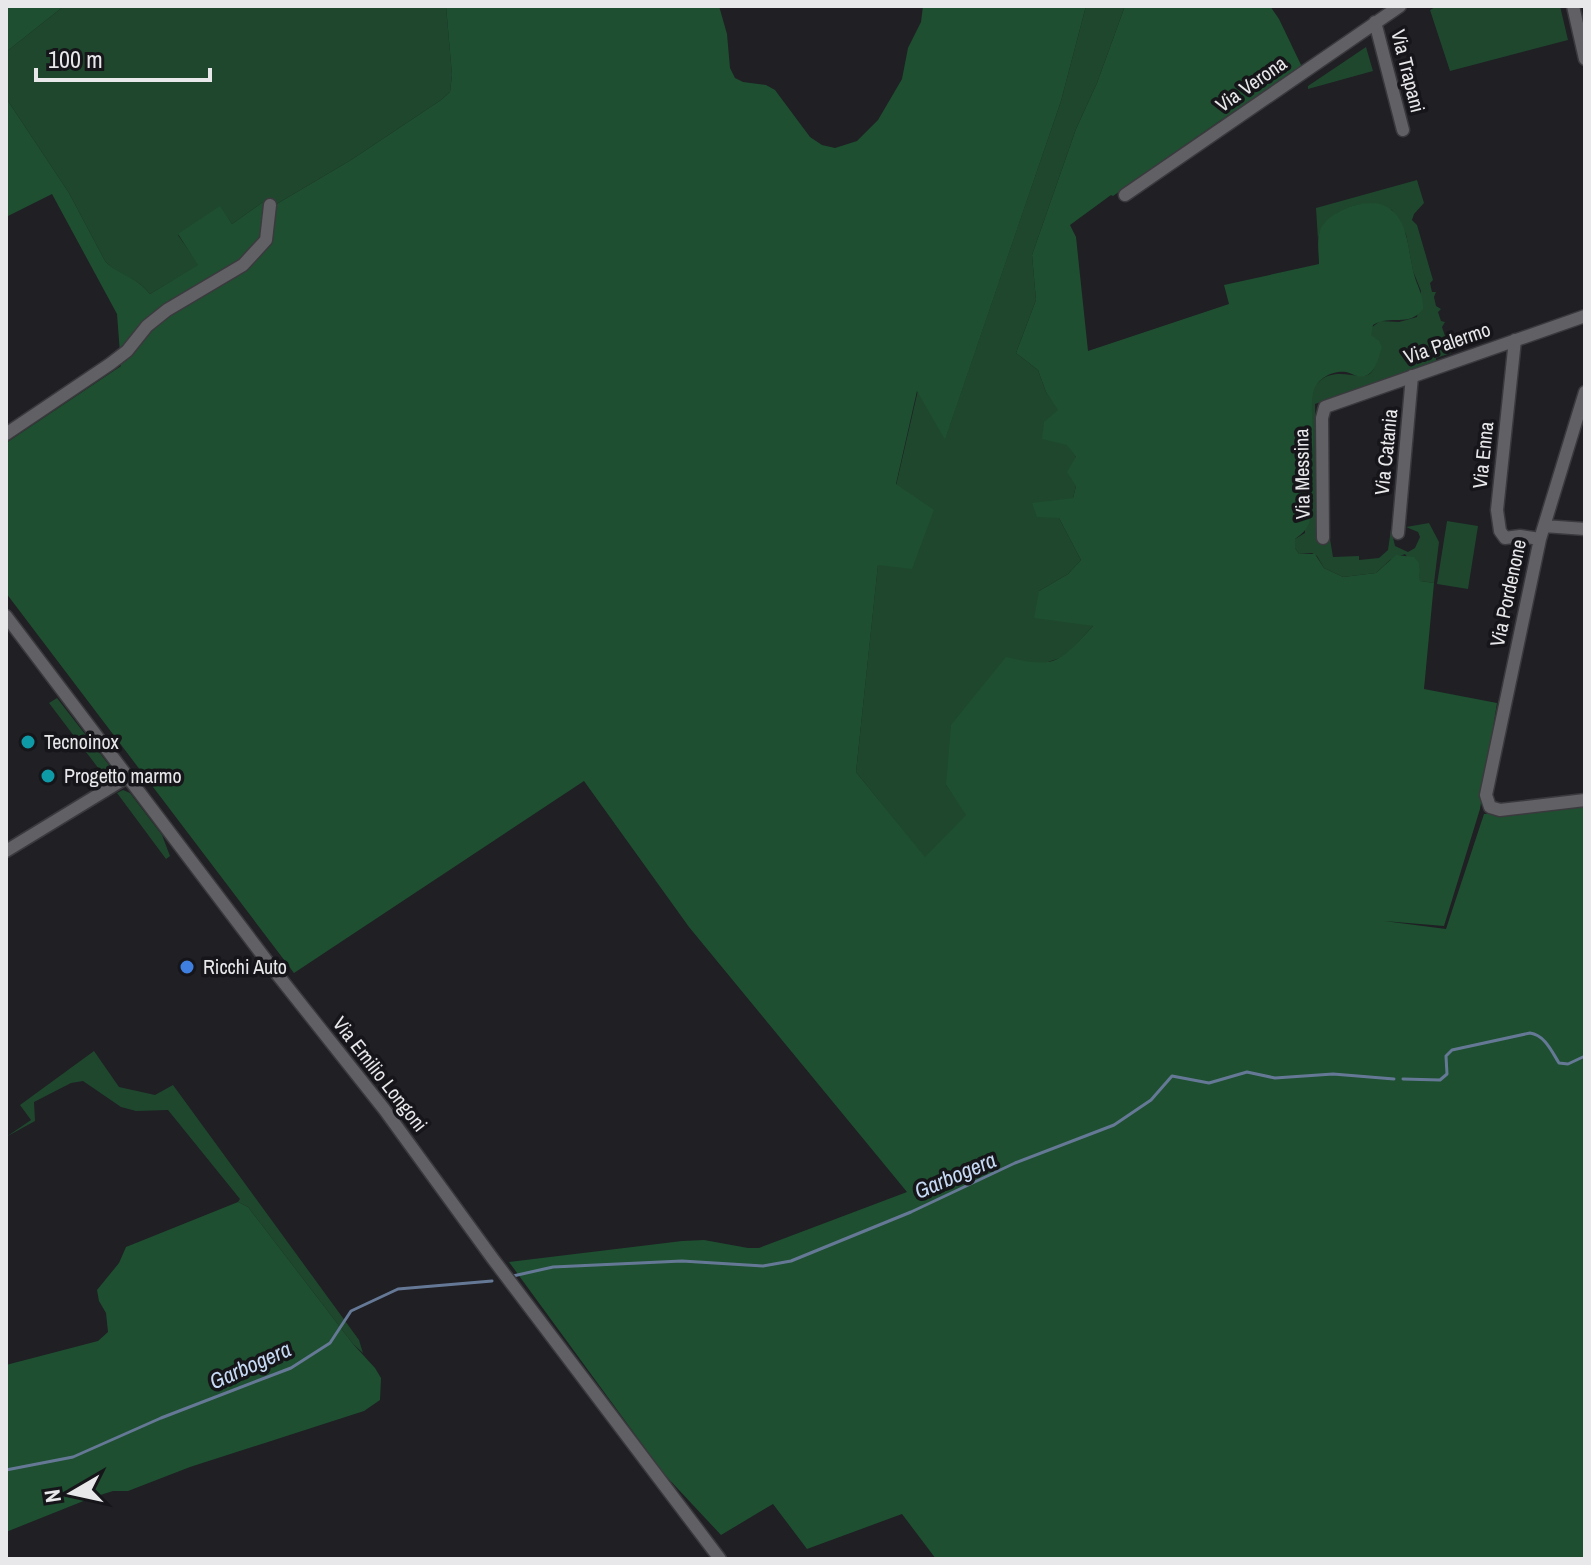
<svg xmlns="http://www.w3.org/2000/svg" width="1591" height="1565" viewBox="0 0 1591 1565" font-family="'Archivo Narrow',sans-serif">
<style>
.green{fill:#1f472d}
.forest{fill:#1e4f30}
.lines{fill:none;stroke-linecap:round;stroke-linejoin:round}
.stream{stroke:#657996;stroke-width:3}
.minor-casing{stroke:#3a3a3e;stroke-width:15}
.minor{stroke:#606065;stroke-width:12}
.culture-dot{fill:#0f9aa8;stroke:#16161a;stroke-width:3}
.shop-dot{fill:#3f7fe0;stroke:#16161a;stroke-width:3}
.labels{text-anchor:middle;stroke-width:7;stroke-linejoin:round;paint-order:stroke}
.street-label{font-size:20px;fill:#e8e8eb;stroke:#16161a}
.poi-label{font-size:20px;fill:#e8e8eb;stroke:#16161a;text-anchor:start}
.water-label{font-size:22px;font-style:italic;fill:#c7daf5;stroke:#16161a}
</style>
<rect width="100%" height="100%" fill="#1f1f24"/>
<path class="green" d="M64 6H446L452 75 450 92 441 100 351 160 275 205 263 202 232 224 220 207 178 235 199 265 150 294C135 275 119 277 105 261L69 193 6 98V52Z
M1086 6H1125L1097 83 1076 129 1032 255 1036 300 1016 353 1038 370 1046 392 1059 410 1068 445 1076 457V486L1073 498 1059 518 1081 560 1068 574 1039 591 1093 626 1066 656 1039 665 946 785 967 815 925 858 856 772 878 564 918 390 945 439 1061 101Z
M1437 6H1560L1568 40 1450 71 1430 10Z
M1366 47 1373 71 1308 89V86Z
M1417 180 1424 203 1414 214 1412 220 1417 225 1433 280 1430 283 1432 292H1436L1434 297 1436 306 1441 309 1438 312 1441 321 1445 322 1442 327 1445 336 1449 337 1451 353 1436 358V362L1315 404 1319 536 1328 541 1330 539 1333 557 1359 556V560L1379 558 1388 550 1391 529 1395 546 1408 552 1415 548 1420 537 1418 532 1406 527 1429 523 1439 542 1434 583 1420 581 1419 572 1405 554 1390 560 1376 573 1343 577 1324 568 1317 556 1312 553 1299 554 1295 548V539L1305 533V501C1279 480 1309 471 1312 453 1317 432 1301 395 1321 380 1340 365 1365 385 1373 370 1376 365 1377 359 1380 353L1371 336V328L1380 321 1399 322 1417 317 1421 291 1413 271 1406 234 1392 210C1387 208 1379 204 1374 204 1351 202 1321 217 1318 240L1316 208Z
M1447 521 1478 526 1468 589 1437 584Z
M57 698 109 765 112 774 110 780 108 781 49 703Z
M123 790 130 793 162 835 170 856 166 859 117 793Z
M94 1051 119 1087 155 1095 173 1085 359 1340 363 1353 353 1344 248 1207 238 1202 240 1199 168 1110 136 1111 121 1107 83 1081 71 1083 34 1102 35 1121 6 1137 31 1120 20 1105Z"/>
<path class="forest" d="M6 6H64L6 52Z
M446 6H719L727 34 730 68 735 78 743 82 766 85 775 90 810 137 822 145 835 148 857 141 878 120 902 79 908 48 921 22 923 6H1086L1061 101 945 440 917 391 896 484 934 510 912 569 878 565 856 772 925 857 966 815 946 785 951 725 1006 657C1056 669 1059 663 1093 626L1034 618 1039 591 1068 574 1081 560 1059 518 1037 517 1032 503 1073 498 1076 486 1067 472 1076 457 1067 445 1042 439 1044 422 1058 410 1046 392 1038 370 1016 353 1036 300 1032 255 1076 129 1097 83 1125 6H1270L1279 19 1302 67 1218 122 1113 196 1111 195 1070 225 1076 237 1088 351 1229 304 1224 285 1319 264C1319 253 1316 239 1321 228 1331 210 1369 196 1387 207 1409 219 1408 252 1414 274 1417 286 1424 296 1423 309 1409 328 1390 314 1373 325L1371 335 1379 341 1382 347C1380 354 1376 370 1369 374 1360 380 1354 374 1346 372 1331 370 1315 380 1313 394 1309 412 1317 441 1311 456 1307 467 1296 469 1295 482 1295 493 1302 495 1306 503 1315 520 1308 530 1295 539V548L1299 554H1315L1324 568 1343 577 1376 573 1396 555 1414 557 1419 563 1420 581 1434 583 1424 689 1497 703 1480 809 1444 926 1384 921 1446 929 1484 814 1585 805V1559H936L902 1514 807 1549 773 1504 721 1535 664 1474 509 1262 682 1241 704 1240 748 1248H759L907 1192 689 927 584 781 294 973 6 593V443L121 366 117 314 52 194 6 217V98L69 193 105 261C119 276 135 275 150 294L198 265 178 234 220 206 232 224 263 202 275 205 351 160 441 100 450 92 452 75Z
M238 1202 248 1207 353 1344 375 1368 381 1378 380 1400 364 1411 190 1467 128 1491H113L91 1498 6 1532V1365L98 1341 108 1332 106 1313 99 1301 97 1290 119 1263 126 1247Z"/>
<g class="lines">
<path class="stream" d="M1403 1079 1440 1080 1447 1074 1446 1056 1452 1050 1530 1033C1545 1035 1552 1052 1559 1063L1568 1064 1585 1056
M513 1276 553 1267 682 1261 763 1266 791 1261 911 1212 1015 1163 1114 1125 1151 1100 1172 1076 1209 1083 1247 1072 1275 1078 1333 1074 1394 1079
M6 1470 73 1457 161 1418 291 1368 330 1343 351 1311 398 1289 492 1281"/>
<defs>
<path id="minor" d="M1573 6 1585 59
M1375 22 1403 130
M1125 195 1400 6
M1515 340 1497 510 1500 531 1505 538 1520 536 1540 539
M1585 392 1540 539 1486 795 1490 807 1500 810 1585 800
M6 434 110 364 127 351 147 326 167 310 243 265 266 240 270 205
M1544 526 1585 529
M1398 533 1412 376
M1323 538 1322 418 1325 407 1585 316
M6 616 273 969 384 1109 493 1259 720 1559
M6 851 129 776"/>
</defs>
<use href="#minor" class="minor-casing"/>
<use href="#minor" class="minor"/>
</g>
<g class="culture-dot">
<circle cx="28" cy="742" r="8"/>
<circle cx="48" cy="776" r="8"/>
</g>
<circle class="shop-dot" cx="187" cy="967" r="8"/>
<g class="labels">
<g class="street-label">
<text transform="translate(1408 71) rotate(76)" y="7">Via Trapani</text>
<text transform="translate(1251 84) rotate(-35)" y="7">Via Verona</text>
<text transform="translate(1447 343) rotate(-19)" y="7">Via Palermo</text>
<text transform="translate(1386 452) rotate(-84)" y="7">Via Catania</text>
<text transform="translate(1483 455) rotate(-84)" y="7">Via Enna</text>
<text transform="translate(1302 474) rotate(-91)" y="7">Via Messina</text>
<text transform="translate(1508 593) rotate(-78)" y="7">Via Pordenone</text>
<text transform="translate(380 1074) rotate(52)" y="7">Via Emilio Longoni</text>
</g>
<g class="poi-label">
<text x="44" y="749">Tecnoinox</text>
<text x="64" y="783">Progetto marmo</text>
<text x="203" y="974">Ricchi Auto</text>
</g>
<g class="water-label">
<text transform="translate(955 1175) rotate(-23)" y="8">Garbogera</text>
<text transform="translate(250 1365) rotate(-24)" y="8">Garbogera</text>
</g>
</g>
<rect width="1591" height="1565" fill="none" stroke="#e8e8eb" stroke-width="16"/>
<g transform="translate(72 1493) rotate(261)" stroke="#16161a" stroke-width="6" paint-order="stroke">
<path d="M0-6L14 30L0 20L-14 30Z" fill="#e8e8eb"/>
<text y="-12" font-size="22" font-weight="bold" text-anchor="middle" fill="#e8e8eb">N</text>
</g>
<path d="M36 68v12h174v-12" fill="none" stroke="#e8e8eb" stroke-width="4"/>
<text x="48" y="68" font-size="24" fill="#e8e8eb" stroke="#16161a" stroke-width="6" paint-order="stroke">100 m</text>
</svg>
